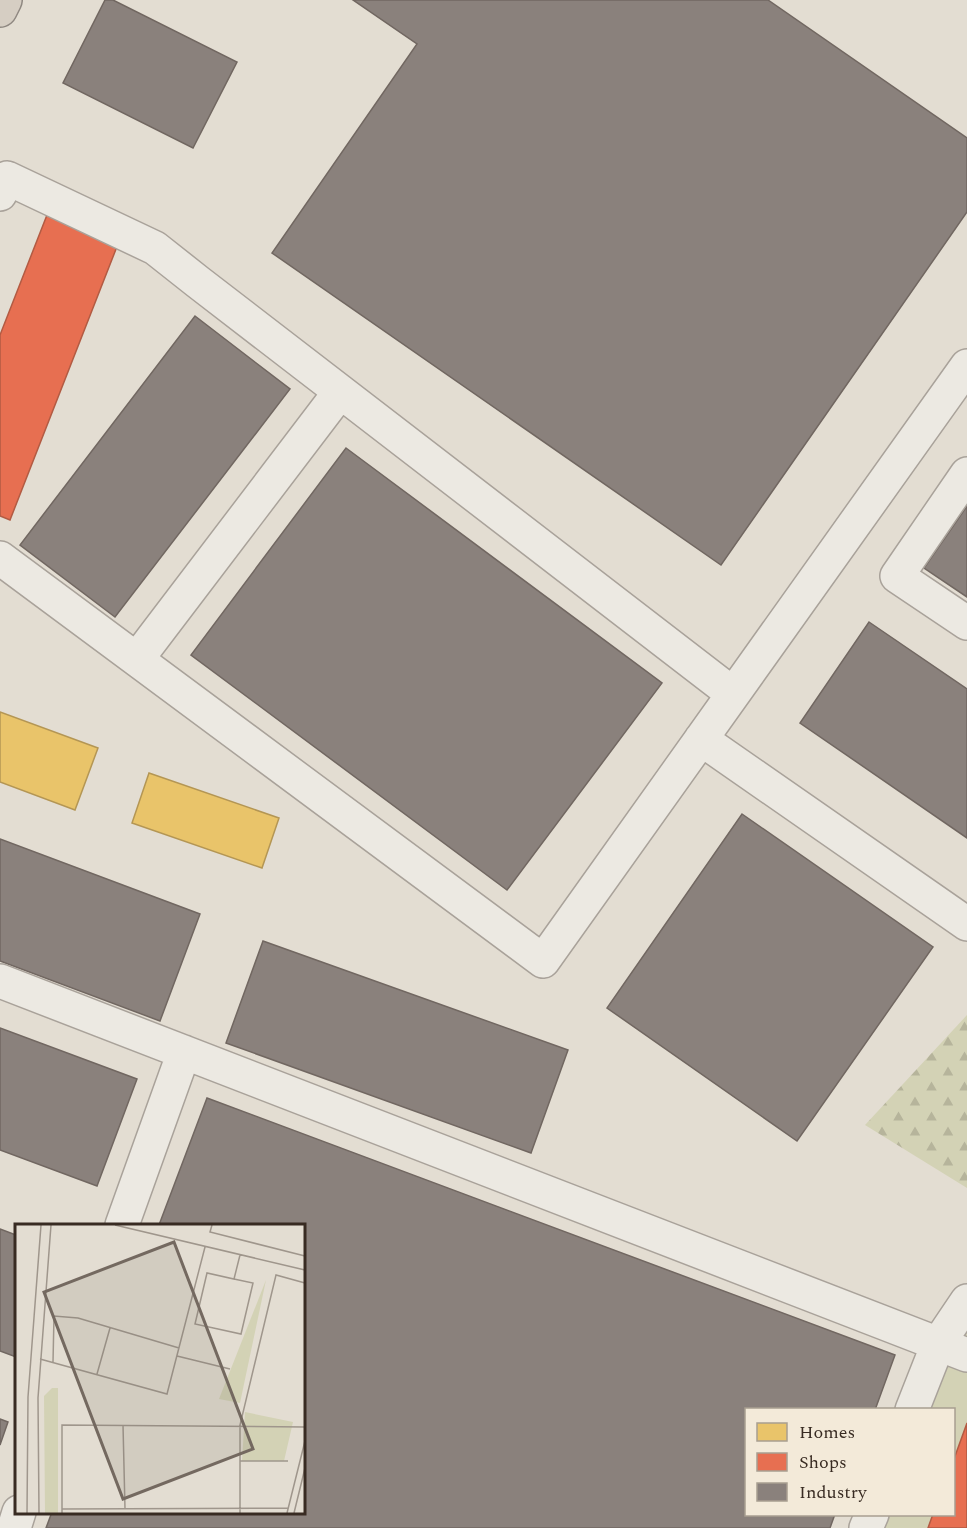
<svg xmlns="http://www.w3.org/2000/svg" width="967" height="1528" viewBox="0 0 967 1528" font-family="Spectral,serif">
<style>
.grass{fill:#d3d2b5}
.forest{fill:url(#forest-firs)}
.homes{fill:#e9c46a;stroke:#b49654;stroke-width:1.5}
.shops{fill:#e76f51;stroke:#b25b43;stroke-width:1.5}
.industry{fill:#8a817c;stroke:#716761;stroke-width:1.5}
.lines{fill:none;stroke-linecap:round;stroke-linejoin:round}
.minor-casing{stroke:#a9a29a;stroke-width:36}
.highway-casing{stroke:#8f8881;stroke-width:36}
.minor{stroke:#ece9e2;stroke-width:33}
.highway{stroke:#d6cec3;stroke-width:33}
.inset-road{fill:none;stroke:#9f968c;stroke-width:1.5}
.view{fill:#746960;fill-opacity:0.15;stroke:#746960;stroke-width:3}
.inset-edge{fill:none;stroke:#382b22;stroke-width:3}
</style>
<defs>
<pattern id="forest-firs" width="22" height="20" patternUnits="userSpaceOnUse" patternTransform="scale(1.5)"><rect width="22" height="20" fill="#d3d2b5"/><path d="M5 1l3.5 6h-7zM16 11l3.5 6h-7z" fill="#b6b49b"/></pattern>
</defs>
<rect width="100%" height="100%" fill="#e3ddd2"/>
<path class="grass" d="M967 1325V1528H885L890 1515 954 1514V1410L930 1409 956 1340Z"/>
<path class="forest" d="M967 1015V1188L865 1125Z"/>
<path class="homes" d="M0 712 98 748 75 810 0 782Z
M149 773 279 818 262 868 132 823Z"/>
<path class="shops" d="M47 215 118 244 10 520 0 516V335Z
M967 1423V1528H928L933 1514H954V1459Z"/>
<path class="industry" d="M105 0H113L237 62 193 148 63 83Z
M353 0H768L967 138V212L721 565 272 253 417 44Z
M195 316 290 389 115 617 20 545Z
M346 448 662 683 507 890 191 655Z
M967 506V597L924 568Z
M869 622 967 689V838L800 723Z
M742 814 933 947 797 1141 607 1008Z
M0 839 200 914 160 1021 0 961Z
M263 941 568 1050 531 1153 226 1043Z
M0 1028 137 1079 97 1186 0 1150Z
M207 1098 895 1355 875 1410H746V1514H835L830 1528H46L52 1512H303V1225H159Z
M0 1229 16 1235V1357L0 1351Z
M0 1419 8 1422 0 1445Z"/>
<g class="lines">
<defs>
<path id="minor" d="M0 194 7 178 155 248 198 282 733 694
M967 474 897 576 967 623
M0 558 543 961 967 366
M137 659 340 392
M701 739 967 924
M0 981 967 1355
M122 1225 184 1052
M912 1410 938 1344 967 1301
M14 1528 19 1512
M866 1528 872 1514"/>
<path id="highway" d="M0 10 5 0"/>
</defs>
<use href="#minor" class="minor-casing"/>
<use href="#highway" class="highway-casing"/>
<use href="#minor" class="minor"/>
<use href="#highway" class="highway"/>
</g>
<g transform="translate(15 1224)">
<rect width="290" height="290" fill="#e3ddd2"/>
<path d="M37 164H43V289H30L29 172ZM230 188 278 198 269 237H227Z" fill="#d3d2b5"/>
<path d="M251 56 225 179 204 175Z" fill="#d3d2b5"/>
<path class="inset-road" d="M100 1 290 46M197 1 195 8 290 32M219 55 238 59 226 110 180 100 192 49 219 55 225 31M162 132 215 145M25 135 152 170 190 23M38 138 39 92 63 94 164 124M82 150 95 104M108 201 110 285M225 237H273M47 285 273 284M12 289 13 173 26 1M24 289 23 174 36 1M47 289V201L290 203M225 289V201L261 51 290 59M272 289 290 217M279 289 290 244"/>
<path class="view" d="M159 18 238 225 108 275 29 68Z"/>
<rect width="290" height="290" class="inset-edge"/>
</g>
<rect x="745" y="1408" width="210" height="108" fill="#f3ead9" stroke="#a89e90" stroke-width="1.5"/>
<rect x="757" y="1423" width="30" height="18" fill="#e9c46a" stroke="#a89e90" stroke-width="1.5"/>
<text x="799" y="1438" font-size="18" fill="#382b22">Homes</text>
<rect x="757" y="1453" width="30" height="18" fill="#e76f51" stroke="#a89e90" stroke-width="1.5"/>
<text x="799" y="1468" font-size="18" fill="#382b22">Shops</text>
<rect x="757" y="1483" width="30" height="18" fill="#8a817c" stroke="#a89e90" stroke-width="1.5"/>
<text x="799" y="1498" font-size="18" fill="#382b22">Industry</text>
</svg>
